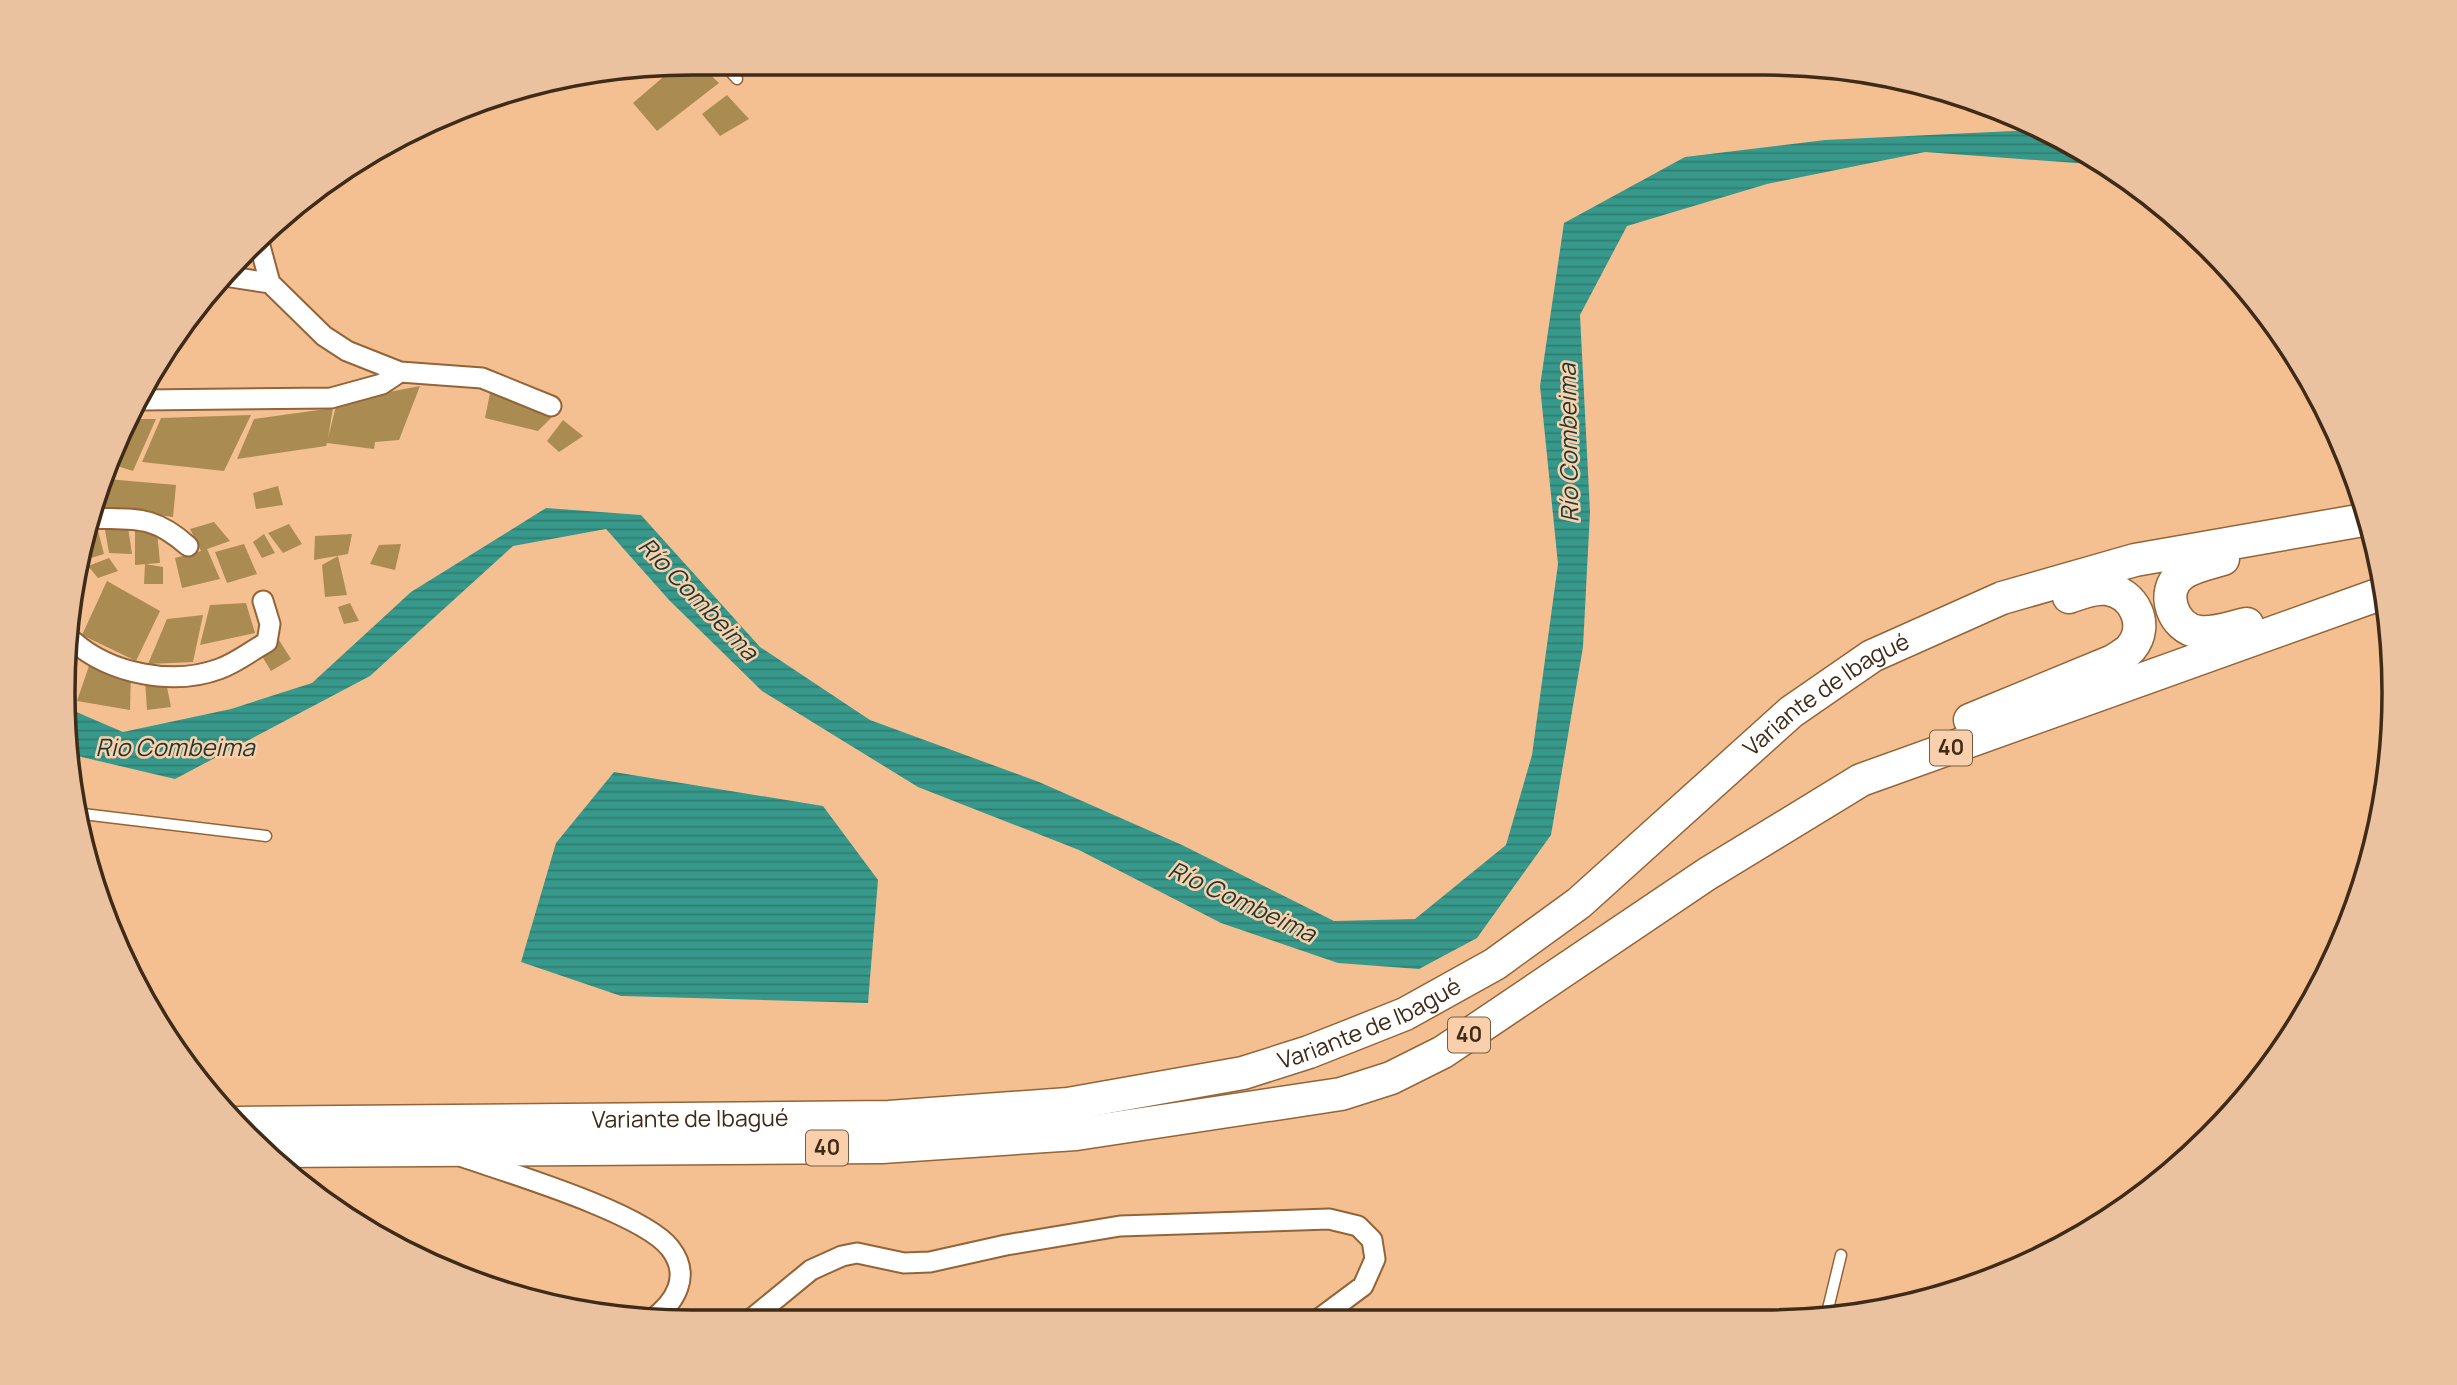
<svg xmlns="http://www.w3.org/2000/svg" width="2457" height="1385" viewBox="0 0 2457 1385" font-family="Manrope,sans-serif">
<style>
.water{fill:url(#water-rules)}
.building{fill:#aa8b51}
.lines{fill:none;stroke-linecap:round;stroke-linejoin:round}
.service-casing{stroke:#936438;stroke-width:13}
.minor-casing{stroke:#936438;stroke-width:23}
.trunk-casing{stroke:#936438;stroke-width:35}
.service{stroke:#fff;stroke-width:10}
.minor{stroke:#fff;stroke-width:19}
.trunk{stroke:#fff;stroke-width:32}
.labels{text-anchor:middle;stroke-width:5;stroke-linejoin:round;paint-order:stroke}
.shield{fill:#facfab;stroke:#775c44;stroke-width:2}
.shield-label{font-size:21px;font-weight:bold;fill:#3f2b18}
.street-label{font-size:23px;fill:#3f2b18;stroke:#facfab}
.water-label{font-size:24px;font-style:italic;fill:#1c3a35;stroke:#facfab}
.rim{fill:none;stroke:#3f2b18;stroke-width:3.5}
</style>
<defs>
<pattern id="water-rules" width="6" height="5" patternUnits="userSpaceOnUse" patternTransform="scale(1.75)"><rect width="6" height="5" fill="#37998b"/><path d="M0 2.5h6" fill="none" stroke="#307d71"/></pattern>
</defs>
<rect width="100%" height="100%" fill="#f4c092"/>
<path class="water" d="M2013 131C2052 133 2073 143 2104 165L1925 152 1767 184 1627 226 1580 315 1590 512 1583 647 1551 835 1477 938 1419 969 1338 963 1221 923 1079 850 918 787 762 691 669 600 606 529 513 546 370 676 175 779 69 754 64 733 67 708 123 732 231 709 312 683 411 592 546 508 641 515 760 647 870 720 1039 782 1182 845 1334 921 1415 919 1506 845 1532 755 1558 564 1540 386 1564 223 1685 157 1825 140Z
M614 772 823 806 878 880 868 1003 621 996 521 962 556 843Z"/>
<path class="building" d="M698 63 719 83 657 131 633 103 676 66Z
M727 95 749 119 720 136 702 114Z
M420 386 399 440 375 442 374 449 327 443 326 446 237 459 254 419 333 408 328 438 337 402Z
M491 388 556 413 538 431 485 418Z
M251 415 224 471 142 462 161 418Z
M135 419H156L133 471 114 465Z
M563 420 583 436 559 452 547 441Z
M107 479 176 485 173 517 95 507Z
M278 486 283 505 256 509 253 493Z
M214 522 230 541 207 549 220 579 182 588 175 558 201 551 190 529Z
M96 523 104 554 81 561 85 529Z
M104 524 128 527 132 554 109 553Z
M289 524 302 544 283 553 268 533Z
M135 530 157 531 160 563 135 565Z
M264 534 275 553 262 558 253 542Z
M352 534 348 554 314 560 315 536Z
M244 544 257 574 227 583 215 552Z
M401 544 395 570 370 564 379 545Z
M338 556 347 595 325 597 322 565Z
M109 558 118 571 98 578 88 566Z
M145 564 163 567V584H144Z
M107 581 160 611 136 661 82 635Z
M246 603 255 633 200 645 210 605Z
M350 603 359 621 344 624 338 607Z
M203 615 193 662 148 664 167 619Z
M279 640 291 659 271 671 260 653Z
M90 663 131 673 130 710 77 701Z
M165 677 171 707 147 710 145 680Z"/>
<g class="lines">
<defs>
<path id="service" d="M723 63 737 79
M83 814 266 836
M1826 1317 1841 1255"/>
<path id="minor" d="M260 246 270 283 324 336 347 351 400 372 482 378 551 406
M231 277 270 283
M143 400 331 398 382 384 400 372
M89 518C135 520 152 514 188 546
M73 641C110 674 173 686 219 669 236 663 251 651 267 642L270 624 263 601
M463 1157C509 1173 643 1213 670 1248 692 1276 675 1303 651 1320
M750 1320 811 1270 842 1256 857 1253 904 1263 930 1262 1006 1245 1120 1226 1329 1219 1358 1226 1372 1240 1375 1259 1363 1286 1320 1318"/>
<g id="trunk">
<path d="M2223 559C2210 563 2193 566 2182 574 2159 591 2173 629 2199 632 2215 634 2232 627 2247 624"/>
<path d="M1970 720 2113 661C2119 657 2127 653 2131 648 2150 625 2134 593 2107 589 2094 587 2080 593 2069 597"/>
<path id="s1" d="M238 1123 889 1117 1068 1104 1243 1073 1309 1052 1405 1014 1495 964 1579 903 1791 712 1872 656 2002 598 2135 560 2369 519"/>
<path d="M272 1151 882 1147 1076 1134 1341 1094 1391 1078 1443 1052 1707 874 1861 780 2383 593"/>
</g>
</defs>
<use href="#service" class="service-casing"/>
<use href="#minor" class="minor-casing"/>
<use href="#trunk" class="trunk-casing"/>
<use href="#service" class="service"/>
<use href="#minor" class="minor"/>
<use href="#trunk" class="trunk"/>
</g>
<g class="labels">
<g class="shield">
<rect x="1930" y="730.5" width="42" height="35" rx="5"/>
<rect x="1448" y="1017.5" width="42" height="35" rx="5"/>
<rect x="806" y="1130.5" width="42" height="35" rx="5"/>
</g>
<g class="shield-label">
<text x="1951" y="755">40</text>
<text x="1469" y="1042">40</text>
<text x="827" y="1155">40</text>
</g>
<g class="street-label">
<text dy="8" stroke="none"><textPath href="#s1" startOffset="1712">Variante de Ibagué</textPath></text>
<text dy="8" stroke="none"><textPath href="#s1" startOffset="1144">Variante de Ibagué</textPath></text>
<text dy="8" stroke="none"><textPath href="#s1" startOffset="452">Variante de Ibagué</textPath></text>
</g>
<g class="water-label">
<text transform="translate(1569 443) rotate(-91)" y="8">Río Combeima</text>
<text transform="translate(698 599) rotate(46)" y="8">Río Combeima</text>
<text x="175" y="756">Rio Combeima</text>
<text transform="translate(1242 902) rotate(25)" y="8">Río Combeima</text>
</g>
</g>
<path d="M0 0H2457V1385H0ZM692 75H1765A617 617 0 0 1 2382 692V693A617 617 0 0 1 1765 1310H692A617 617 0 0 1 75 693V692A617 617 0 0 1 692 75Z" fill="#ebc29f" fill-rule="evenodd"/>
<path class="rim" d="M692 75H1765A617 617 0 0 1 2382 692V693A617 617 0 0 1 1765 1310H692A617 617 0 0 1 75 693V692A617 617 0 0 1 692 75Z"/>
</svg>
